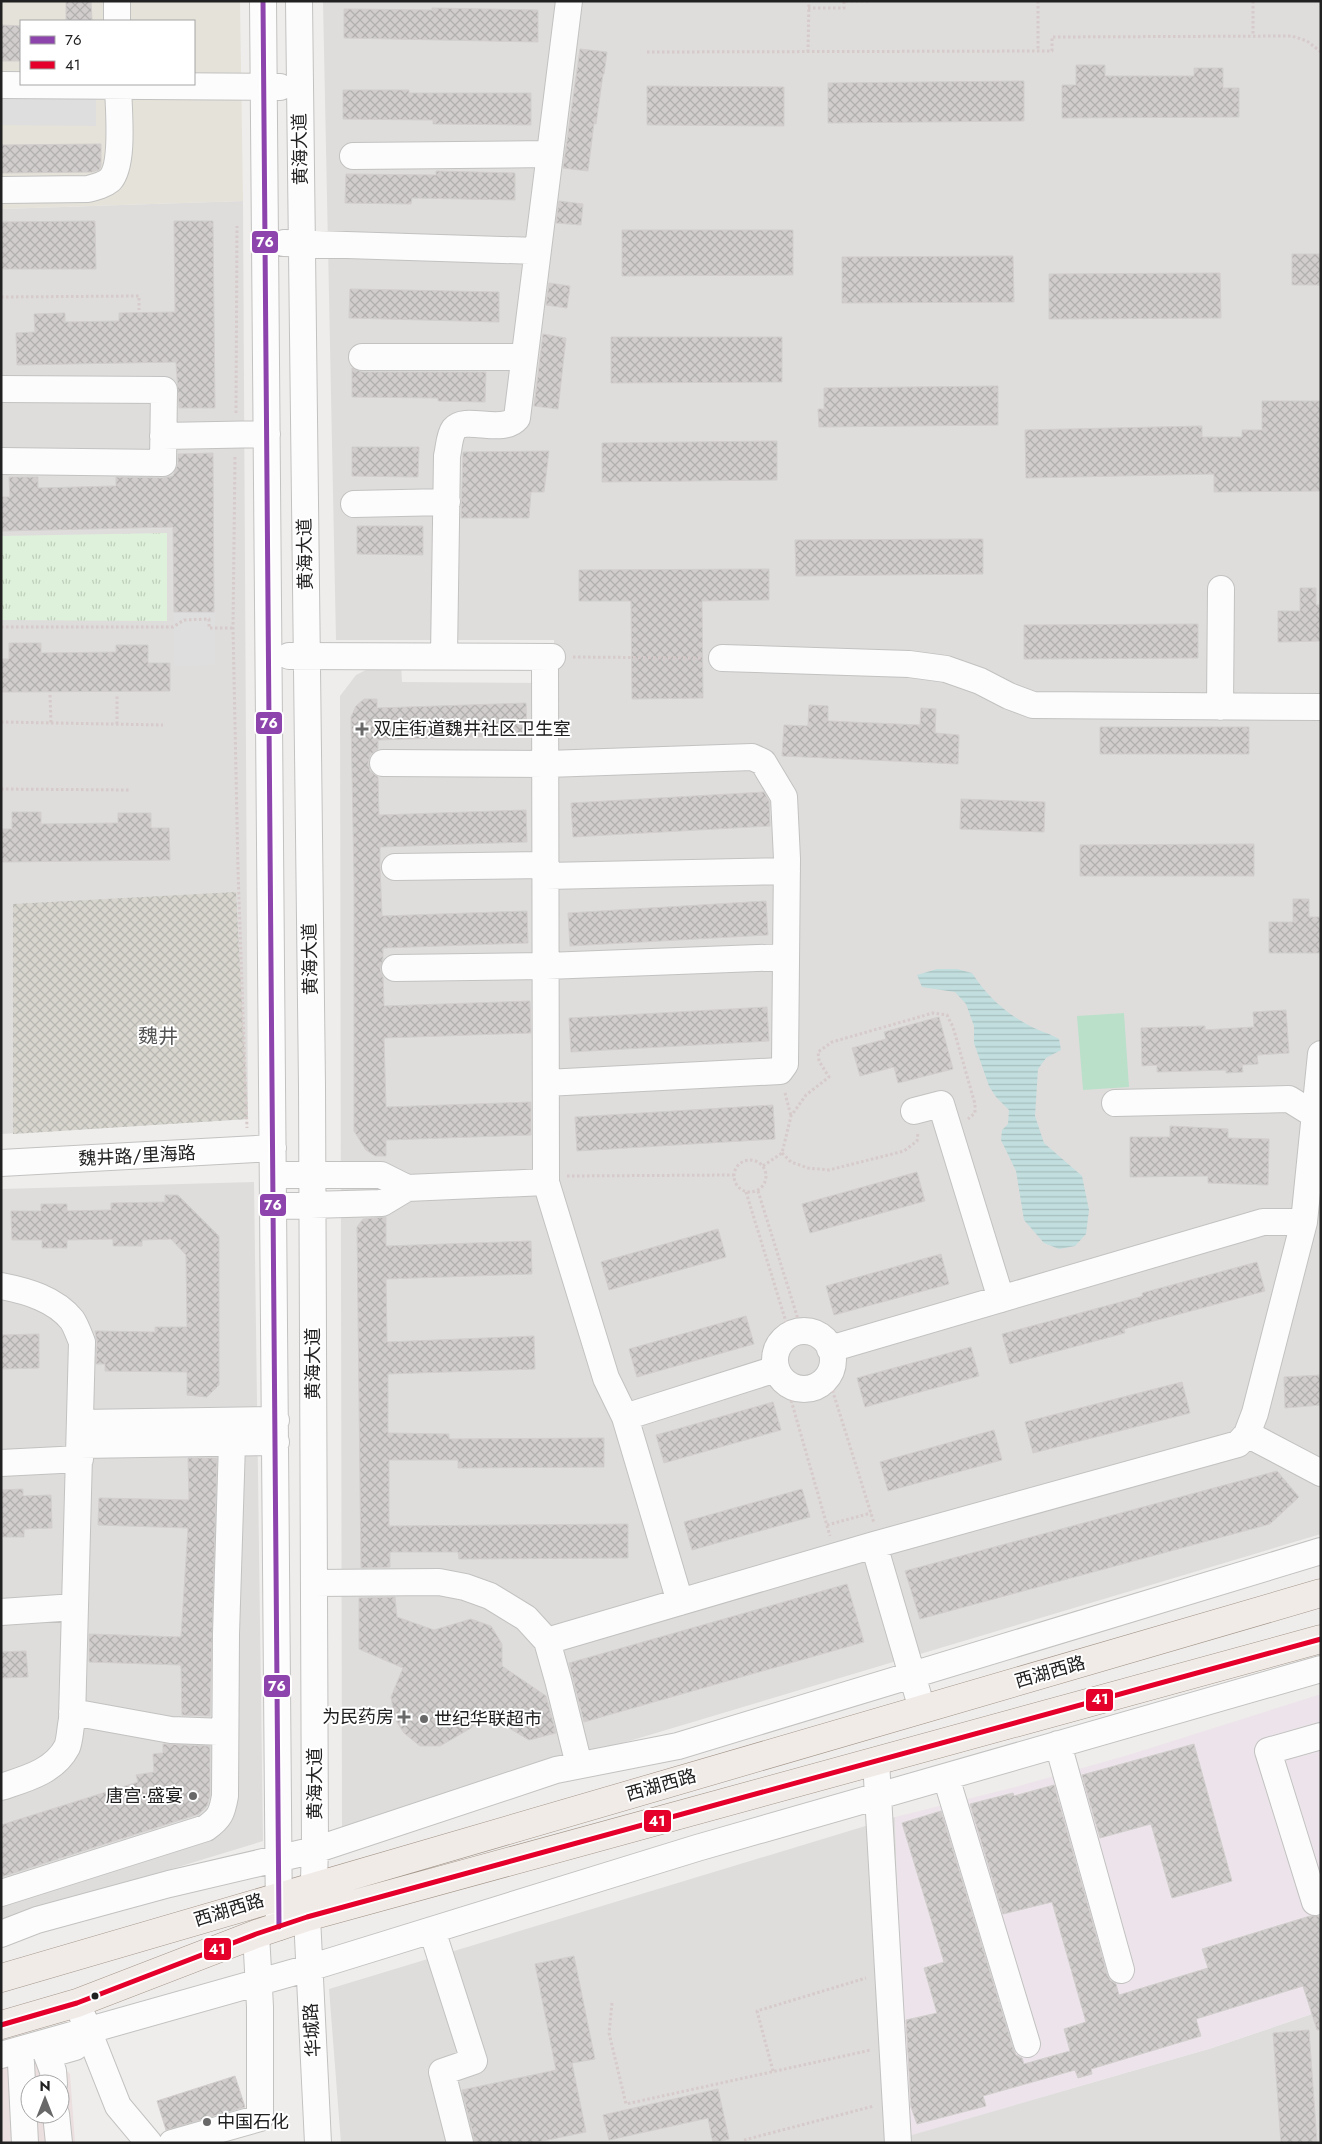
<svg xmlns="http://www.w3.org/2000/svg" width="1322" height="2144" viewBox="0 0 1322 2144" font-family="Jost,'Noto Sans SC',sans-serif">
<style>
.residential{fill:#dedddc}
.commercial{fill:#ebdfe0;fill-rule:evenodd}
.industrial{fill:#ece4ea}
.education{fill:#e5e2d9;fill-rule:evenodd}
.construction{fill:url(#construction-cross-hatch)}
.park{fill:url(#park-tufts)}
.pitch{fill:#bbe0ca}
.parking{fill:#dfdede}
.water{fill:url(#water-rules)}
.building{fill:url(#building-cross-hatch);stroke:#d2cecd}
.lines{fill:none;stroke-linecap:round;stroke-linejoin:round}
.minor-casing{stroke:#c2c2c1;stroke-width:28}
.major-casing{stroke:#a3968a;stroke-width:29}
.path{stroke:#d6caca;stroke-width:3;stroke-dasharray:2.5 2.5;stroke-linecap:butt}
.minor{stroke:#fdfcfc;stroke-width:26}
.major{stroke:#f1ebe8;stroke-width:28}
.bus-1-casing{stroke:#fff;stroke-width:9}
.bus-2-casing{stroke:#fff;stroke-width:9}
.bus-1{stroke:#8e44ad;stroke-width:5}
.bus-2{stroke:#e4002b;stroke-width:5}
.poi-dot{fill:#696868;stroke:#fff;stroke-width:2}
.bus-dot{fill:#212121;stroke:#fff;stroke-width:2}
.labels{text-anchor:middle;stroke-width:4;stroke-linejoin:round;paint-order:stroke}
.street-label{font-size:18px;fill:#212121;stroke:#fff}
.poi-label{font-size:18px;fill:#212121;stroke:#fff;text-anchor:start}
.quarter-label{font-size:20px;fill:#545454;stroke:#fff}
.line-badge{stroke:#fff;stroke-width:2}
.badge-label{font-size:14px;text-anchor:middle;font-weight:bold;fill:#fff}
</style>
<defs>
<pattern id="construction-cross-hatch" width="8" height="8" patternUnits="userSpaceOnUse" patternTransform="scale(1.25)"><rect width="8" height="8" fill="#d7d5ce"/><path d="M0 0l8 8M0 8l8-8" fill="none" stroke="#b8b7b1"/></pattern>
<pattern id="park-tufts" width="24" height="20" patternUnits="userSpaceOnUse" patternTransform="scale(1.25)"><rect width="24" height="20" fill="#def1da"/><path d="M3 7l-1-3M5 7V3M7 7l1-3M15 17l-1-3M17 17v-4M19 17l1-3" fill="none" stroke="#becebb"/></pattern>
<pattern id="water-rules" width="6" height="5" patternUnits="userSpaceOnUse" patternTransform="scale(1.25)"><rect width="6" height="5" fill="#c2dede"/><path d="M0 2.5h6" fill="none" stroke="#a6bebe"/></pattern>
<pattern id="building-cross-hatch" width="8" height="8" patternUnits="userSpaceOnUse" patternTransform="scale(1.25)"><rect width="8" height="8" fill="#d0cdcc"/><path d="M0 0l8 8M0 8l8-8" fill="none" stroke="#b2b0af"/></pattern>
</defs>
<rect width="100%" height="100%" fill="#efedeb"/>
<path class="residential" d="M323 1H1321V1534L342 1827 340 696 356 675 376 665 401 663 402 682 554 683V640H336Z
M243 201 248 1119 1 1134V209Z
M254 1182 263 1841 1 1921V1189Z
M895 1817 905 2136 1212 2048 1321 2011V2143H341L329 1989Z"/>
<path class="commercial" d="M28 2054 62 2066 70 2074 75 2143H1V2061ZM30 2084H60V2114H30Z"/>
<path class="industrial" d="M1321 1694V2011L1212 2048 905 2137 895 1817 1015 1787 1128 1755Z"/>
<path class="education" d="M1 1H240L243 201 1 209ZM21 21H194V84H21Z"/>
<path class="construction" d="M236 892 248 1119 13 1134V904Z"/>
<path class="park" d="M167 533V621L1 620V536Z"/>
<path class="pitch" d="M1124 1013 1129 1087 1083 1090 1077 1016Z"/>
<path class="parking" d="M1 95 96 96V126L1 125Z
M215 611V665L174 666V612Z"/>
<path class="water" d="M937 969H957L972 973C987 996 1005 1013 1030 1026 1039 1031 1049 1033 1059 1039L1061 1050 1046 1058 1038 1069 1035 1116 1044 1143 1082 1176 1089 1210 1086 1234 1075 1246 1059 1249 1044 1243 1024 1220 1016 1171 1001 1140 1002 1130 1008 1124 1009 1110 996 1097 989 1086 974 1043V1026L966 1004 955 992 922 987 917 975Z"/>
<path class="building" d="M66 1H91L92 21H66Z
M432 8 538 10V42L344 38V9L432 10Z
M1 25 21 26V61H1Z
M580 49 607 52 604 74H603L596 124 594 123 588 171 563 168Z
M1076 65H1105V76H1194V68H1223V88H1239V117L1062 118V85H1076Z
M1024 81V121L828 123V83Z
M647 86 784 87V126L647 125Z
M343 90H409V93H531V125L433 124V120L343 119Z
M101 144V166L99 170 92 172 1 173V145Z
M436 171 515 173V200L412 198 411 204 345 203 346 174 436 175Z
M559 201 583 204 581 225 556 223Z
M95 221 96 269H1V222Z
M174 221H213L215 408H179L176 362 17 365 16 333 35 332 34 314 65 313V322L119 321V313L175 312Z
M622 230H793V275L622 276Z
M1292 254H1321V285H1292Z
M1013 256 1014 302 842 303V257Z
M1220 273 1221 318 1049 319V274Z
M549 283 570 286 567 308 546 305Z
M350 289 499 292V322L349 318Z
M543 334 566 338 558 409 534 406Z
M611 337H782V382L611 383Z
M352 368 362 372H486L485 402 438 401V398L352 397Z
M998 386V425L819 427 818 409H824V388Z
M1262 401H1321V491L1214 492V474L1026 478 1025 430 1202 426V437H1242V430H1262Z
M777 441V480L602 482V443Z
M352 447H419L418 477 352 476Z
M549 451 544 492H531L529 518H461L463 452Z
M213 453 214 612H174L173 527 1 531V497H10L9 477H38V488L116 486V477L163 478 173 476 178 464V454Z
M357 526H423V555L357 554Z
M983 539V574L796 576 795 540Z
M769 569V600L702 601 703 698 632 699 631 601H579V570Z
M1300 588H1316V605H1321V641L1278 642V611H1300Z
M1198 624V658L1024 659V625Z
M9 643H41V653L116 652V645H148V663H170V691L1 692V659H9Z
M364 699H377V708L526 703 527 735 378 740V749L370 755 368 763 370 771 378 777 379 815 526 810 527 842 380 847V868L382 916 527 911 528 943 383 948V959L380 969 383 977 384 1006 530 1001 531 1033 384 1038 386 1107 531 1102V1135L386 1140V1156H375L366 1150 354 1131V881L351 717 356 706Z
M809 705 828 706V721L920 725 921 708 936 709 935 733 959 735 958 764 782 756 784 725 808 726Z
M1100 727H1249V754H1100Z
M764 792 769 801 770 826 573 837 571 803Z
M961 799 1045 802 1044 832 960 829Z
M12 812H41V824L118 823V813H151V828H169L170 860 1 862V829H12Z
M1254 844V876H1080V845Z
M1293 899H1309V917H1321V953H1269V922H1293Z
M766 901 768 935 570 946 568 913Z
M767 1007 769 1041 571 1052 569 1018Z
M1286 1010 1289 1053 1257 1055 1258 1064 1242 1065 1243 1072 1226 1073V1070L1157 1072V1065L1142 1066 1141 1028 1205 1026V1030L1254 1027 1253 1012Z
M939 1017 953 1069 898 1083 894 1067 860 1076 852 1048 886 1039 884 1032Z
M773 1105 775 1139 577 1151 575 1117Z
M1170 1126 1228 1129V1138L1269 1139 1268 1185 1208 1183V1176L1130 1177V1137H1170Z
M917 1172 925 1201 810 1233 802 1204Z
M165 1195H178L219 1236V1385L207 1397 187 1395V1372L105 1371V1364H96L97 1342 95 1331 155 1332V1327H187L186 1255 171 1239 142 1240V1246H113V1239L67 1240V1248H42V1240H12L11 1211H41V1204H67V1211L111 1210V1203L165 1202Z
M386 1217V1246L531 1241 532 1274 386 1279 387 1342 534 1336 535 1369 388 1374V1433L449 1434V1439L604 1438V1467L458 1468V1460H389V1526L628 1524V1558L459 1559 458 1552H390V1567L361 1568 357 1227 363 1219Z
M718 1229 726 1257 609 1290 601 1262Z
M941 1254 949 1284 834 1315 826 1286Z
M1257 1262 1265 1291 1124 1329 1125 1333 1010 1364 1002 1334 1143 1296 1142 1293Z
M746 1316 754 1344 637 1377 629 1349Z
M39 1334V1368L1 1369V1335Z
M971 1347 979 1376 865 1407 857 1378Z
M1321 1375V1405L1285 1408 1284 1377Z
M1182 1382 1190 1413 1033 1453 1025 1422Z
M773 1402 781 1430 664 1463 656 1435Z
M994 1430 1002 1460 888 1491 880 1462Z
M188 1458H217L210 1716 182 1715 181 1665 89 1662V1634L181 1637 188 1528 98 1525 99 1498 189 1500Z
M1277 1471 1299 1497 1270 1524 920 1619 905 1571Z
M23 1489V1496L51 1495 52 1528 24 1529V1537H2L1 1490Z
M802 1489 810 1517 692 1550 684 1522Z
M847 1584 864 1642 584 1722 569 1663Z
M395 1597 397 1617 434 1630 471 1619 491 1626 502 1644V1666L546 1696 556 1733 529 1740 484 1713 471 1728 440 1746H420L404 1733 395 1719 391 1697 403 1668 359 1649V1598Z
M26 1651 28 1677 1 1678V1652Z
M163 1744 210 1746V1795L207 1806 199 1814 1 1877V1825L138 1782 136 1775 154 1772 153 1754 163 1753Z
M1194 1744 1232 1881 1172 1898 1151 1824 1100 1838 1082 1775Z
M1054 1785 1107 1974 1110 1980 1116 1984 1119 1995 1208 1968 1202 1949 1310 1916H1321V2030H1317L1303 1986 1196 2019 1201 2036 1091 2069 1092 2074 1078 2078 1075 2070 983 2096 986 2106 917 2124 911 2107 906 2020 937 2013 924 1968 944 1962 902 1823 941 1811 1013 2048 1016 2055 1022 2058 1024 2064 1070 2051 1064 2029 1086 2022 1052 1902 1003 1914 970 1804 1013 1793 1014 1796Z
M574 1956 595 2059 572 2063 586 2132 533 2143H475L462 2090 556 2070 535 1964Z
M1309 2030 1317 2143H1281L1273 2033Z
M235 2076 245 2107 166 2130 157 2101Z
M718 2089 729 2139 713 2143 708 2118 609 2140 603 2115Z"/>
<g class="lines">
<defs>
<path id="minor" d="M117 1V21
M263 1 279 1927
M299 1 312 1086 315 1850 313 1908
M1 85 280 87
M353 156 550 154
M1 190 88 189C96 187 104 185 110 180 125 164 118 105 118 84
M284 243 537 251
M362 357H524
M1 389 164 390 163 463 1 461
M163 436 267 434
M354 504 447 502
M289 656 552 657
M444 656 447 456C449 448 449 436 454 429 465 415 503 435 517 418L569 1
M545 657 546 1182 606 1378 625 1417 680 1602
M722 658 909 664 946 669 980 681 1009 696 1033 705 1321 707
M1220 707 1221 589
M383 763 547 764 752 757 763 762 784 797 787 859 785 1064 780 1071 546 1083
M395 867 546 865
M546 876 787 871
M395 968 546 966 786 957
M1115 1103 1289 1099 1315 1115
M914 1111 941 1104 1001 1299
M1 1163 273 1148
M274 1175H381L407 1188 382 1203 274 1206
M407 1188 546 1182
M1 1286C27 1291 55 1299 72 1320 76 1326 79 1335 82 1342L72 1720C70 1728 70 1740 67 1747 54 1772 25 1779 1 1787
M775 1360a29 29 0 1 1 58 0a29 29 0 1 1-58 0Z
M830 1349 1263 1222H1304
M625 1417 776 1369
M81 1423 276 1420
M1247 1434 1321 1473
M80 1445 276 1442
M1 1463 80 1459
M874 1545 922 1709
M314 1583 439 1582 465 1587 490 1596 526 1618 547 1641 874 1545 1238 1444 1247 1434 1255 1413 1304 1222 1321 1054
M1 1612 75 1607
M547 1641 558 1680 579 1765
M72 1712 171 1730 225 1732
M1321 1736 1268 1751 1315 1902 1321 1900
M1058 1744 1121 1970
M876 1761 898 2143
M946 1777 1027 2044
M1 1893 206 1828C220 1818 222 1813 225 1796L226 1634 232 1443
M307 1917 318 2143
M432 1930 474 2061 442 2072 460 2143
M1 1934 37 1920 169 1884 315 1850 556 1770 678 1746 1321 1551
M82 2015 118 2106 149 2143
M1 2055 309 1968 697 1848 1321 1669
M21 2063 25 2143
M54 2084 53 2071 47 2055 75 2047
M56 2114 59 2143
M172 2143 260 2118V2007L256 1934"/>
<path id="major" d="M1 1978 1321 1593
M1 2025 77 2003 256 1934 307 1917 1321 1639"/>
</defs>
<use href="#minor" class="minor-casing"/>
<use href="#major" class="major-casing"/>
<path class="path" d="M1038 1V51
M1253 1V36
M808 8H844V1H871
M647 52 1052 51V37L1292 36 1307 41 1321 52
M808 52 809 1
M1 297 139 296V310
M236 413 237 226
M235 457 233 628 238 870 247 1128
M1 627H173L184 620 209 619V628H233
M573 657 701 658
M50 695 51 723
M1 722 163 725
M117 724V695
M1 789 131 790
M785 1093 791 1116
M782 1153 791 1162 808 1168 829 1170 904 1151 917 1141 918 1133
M734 1176a16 16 0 1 1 32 0a16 16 0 1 1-32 0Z
M763 1166 782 1153 791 1116 806 1095 829 1077 819 1061 818 1052 832 1042 933 1013 947 1015 953 1027 975 1104V1113L968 1119
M567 1176 734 1175
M758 1191 802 1332
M746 1192 790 1335
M828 1376 874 1523
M787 1386 830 1536
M827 1525 871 1513
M612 2003 609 2033 626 2104 871 2050
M773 2071 757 2011 866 1978
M744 2140 874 2106"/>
<use href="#minor" class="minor"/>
<use href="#major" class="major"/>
<defs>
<path id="bus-1" d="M263 1 279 1927"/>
<path id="bus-2" d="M1 2025 77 2003 256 1934 307 1917 1321 1639"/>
</defs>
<use href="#bus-1" class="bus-1-casing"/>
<use href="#bus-2" class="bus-2-casing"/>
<use href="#bus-1" class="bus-1"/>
<use href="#bus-2" class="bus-2"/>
</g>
<g class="poi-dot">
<path d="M359.5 721.5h5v5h5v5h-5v5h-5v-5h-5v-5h5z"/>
<path d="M401.5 1709.5h5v5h5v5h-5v5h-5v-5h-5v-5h5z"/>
<circle cx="424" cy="1719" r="5"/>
<circle cx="193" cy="1796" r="5"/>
<circle cx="207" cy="2122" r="5"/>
</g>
<circle class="bus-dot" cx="95" cy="1996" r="4.5"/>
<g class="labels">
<g class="street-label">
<text transform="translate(300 149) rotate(-91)" y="6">黄海大道</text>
<text transform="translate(305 554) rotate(-91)" y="6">黄海大道</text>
<text transform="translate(310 959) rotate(-91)" y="6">黄海大道</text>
<text transform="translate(137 1156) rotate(-3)" y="6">魏井路/里海路</text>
<text transform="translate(313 1364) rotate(-90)" y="6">黄海大道</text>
<text transform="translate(1050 1672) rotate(-16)" y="6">西湖西路</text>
<text transform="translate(315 1784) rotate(-90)" y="6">黄海大道</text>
<text transform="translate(661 1785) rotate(-16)" y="6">西湖西路</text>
<text transform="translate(229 1910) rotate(-17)" y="6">西湖西路</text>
<text transform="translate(312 2030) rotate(-93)" y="6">华城路</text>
</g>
<g class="poi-label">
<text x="373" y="735">双庄街道魏井社区卫生室</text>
<text x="394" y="1723" text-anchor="end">为民药房</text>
<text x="434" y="1725">世纪华联超市</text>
<text x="183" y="1802" text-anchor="end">唐宫·盛宴</text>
<text x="217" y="2128">中国石化</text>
</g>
<g class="quarter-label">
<text x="158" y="1043">魏井</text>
</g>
</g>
<g class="line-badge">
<rect x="251" y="230" width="28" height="24" rx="5" fill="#8e44ad"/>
<rect x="255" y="711" width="28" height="24" rx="5" fill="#8e44ad"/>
<rect x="259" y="1193" width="28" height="24" rx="5" fill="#8e44ad"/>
<rect x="263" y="1674" width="28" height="24" rx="5" fill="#8e44ad"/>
<rect x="1085" y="1688" width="29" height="24" rx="5" fill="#e4002b"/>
<rect x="643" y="1809" width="29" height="24" rx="5" fill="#e4002b"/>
<rect x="203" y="1937" width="29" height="24" rx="5" fill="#e4002b"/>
</g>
<g class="badge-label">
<text x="265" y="247">76</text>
<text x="269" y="728">76</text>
<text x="273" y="1210">76</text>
<text x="277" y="1691">76</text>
<text x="1100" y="1704">41</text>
<text x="657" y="1826">41</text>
<text x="217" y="1954">41</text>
</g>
<rect width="1322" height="2144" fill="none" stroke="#212121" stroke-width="5"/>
<rect x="20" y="20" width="175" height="65" fill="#ffffff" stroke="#a6a6a6"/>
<rect x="30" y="36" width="25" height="8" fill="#8e44ad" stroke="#a6a6a6"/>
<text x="65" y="45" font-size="15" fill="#212121">76</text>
<rect x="30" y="61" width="25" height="8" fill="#e4002b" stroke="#a6a6a6"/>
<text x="65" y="70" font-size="15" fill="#212121">41</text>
<g transform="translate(45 2099)"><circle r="24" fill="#ffffff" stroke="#a6a6a6"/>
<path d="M0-4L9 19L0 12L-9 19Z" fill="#696868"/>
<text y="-8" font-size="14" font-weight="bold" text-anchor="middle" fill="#212121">N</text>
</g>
</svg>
